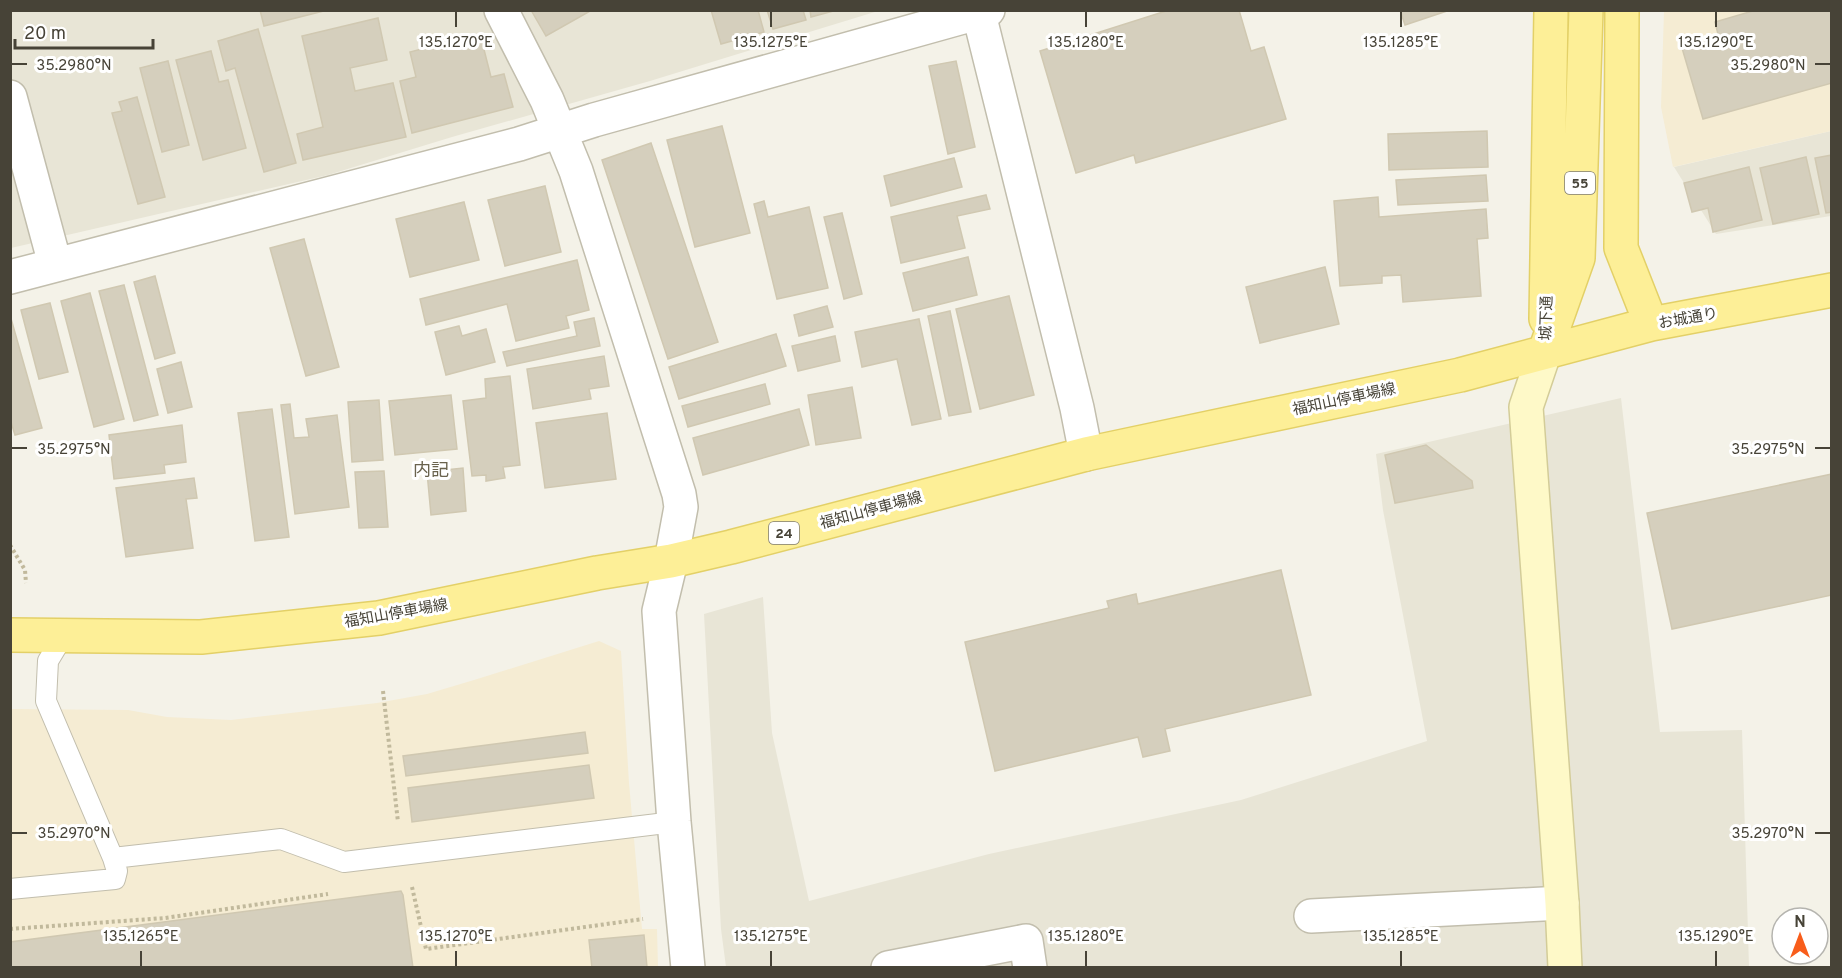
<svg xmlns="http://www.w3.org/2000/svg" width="1842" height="978" viewBox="0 0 1842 978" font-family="Overpass,'Noto Sans JP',sans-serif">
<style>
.residential{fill:#e8e5d6}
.commercial{fill:#f5ecd3}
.building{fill:#d5cfbd;stroke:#d0c8b1;stroke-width:1.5}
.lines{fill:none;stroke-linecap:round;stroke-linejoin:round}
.lane-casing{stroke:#c2bead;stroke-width:22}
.street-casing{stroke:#c2bead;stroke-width:36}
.secondary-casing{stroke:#d3cc98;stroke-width:36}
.primary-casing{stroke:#e3d067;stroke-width:36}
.path{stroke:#c1b99c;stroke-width:4;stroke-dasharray:3 3;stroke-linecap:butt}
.lane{stroke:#fff;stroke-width:20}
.street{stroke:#fff;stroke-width:33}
.secondary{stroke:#fef9c8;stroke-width:33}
.primary{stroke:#fdef97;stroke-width:33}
.ticks{fill:none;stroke:#474337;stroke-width:2}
.labels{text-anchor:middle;stroke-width:6;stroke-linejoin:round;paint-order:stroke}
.shield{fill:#fff;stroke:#7e7b73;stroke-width:1.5}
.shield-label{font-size:14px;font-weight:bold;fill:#474337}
.street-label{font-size:15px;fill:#474337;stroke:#fff}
.quarter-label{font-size:18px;fill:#6a634e;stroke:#fff}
.ticks-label{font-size:15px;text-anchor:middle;fill:#474337;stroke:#fff;stroke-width:6;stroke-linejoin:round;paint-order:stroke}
</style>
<rect width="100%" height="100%" fill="#f4f2e8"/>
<path class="residential" d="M10 11H878L650 81 452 137 328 175 11 248Z
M1831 131V216L1716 234 1674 167Z
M1621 398 1660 732 1742 730 1749 967H726L721 929 704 614 763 597 772 733 809 901 989 854 1241 800 1427 741 1383 510 1376 454Z"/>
<path class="commercial" d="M1664 11H1831V131L1673 167 1661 107Z
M599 641 621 651 629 783 642 929H657L658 967 11 968V709L128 710 167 717 231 720 377 703 427 694 474 680Z"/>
<path class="building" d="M260 10H324V11L264 26Z
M531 10H592L546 36Z
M711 10H758L764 32 721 44Z
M767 10H803L806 20 773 29Z
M810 10H837L811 17Z
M1169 10H1239L1251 51 1264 47 1286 119 1136 163 1134 155 1076 173 1040 51Z
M1400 10H1450L1405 25Z
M1756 10H1832V83L1703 119 1682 48 1719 38 1715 22Z
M378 18 387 60 350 68 355 91 393 83 406 137 303 160 297 134 323 127 302 36Z
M258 29 296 163 264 172 235 68 226 71 218 41Z
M480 34 491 77 504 74 513 107 412 133 400 81 416 77 410 52Z
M211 51 219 82 228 80 246 148 203 160 176 60Z
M168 61 189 145 162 152 140 68Z
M956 61 975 147 948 154 929 66Z
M137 97 165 197 138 204 112 113 122 111 119 102Z
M722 126 750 233 695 247 667 140Z
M1487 131 1488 167 1389 170 1388 134Z
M651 143 718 342 668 359 602 160Z
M1832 155V212L1826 213 1815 158Z
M1806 157 1819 214 1773 224 1760 168Z
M954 158 962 187 891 206 884 176Z
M1749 167 1762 220 1713 232 1708 208 1692 212 1684 183Z
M1486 175 1488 201 1398 205 1396 180Z
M545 186 561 252 505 266 488 200Z
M986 195 990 209 957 216 965 248 901 263 891 217Z
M1378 197 1379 217 1486 209 1488 238 1477 239 1481 296 1403 302 1401 275 1382 276V283L1340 286 1334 201Z
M764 201 768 217 809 207 828 288 777 299 754 204Z
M464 202 479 260 410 277 396 219Z
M842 213 862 294 844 299 824 217Z
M304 239 339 367 306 376 270 248Z
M968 257 977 295 913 311 903 273Z
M577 260 589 310 566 316 569 328 516 341 507 304 426 325 420 299Z
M1325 267 1339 324 1260 343 1246 287Z
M155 276 175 353 155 359 134 282Z
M124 285 158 415 134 421 99 291Z
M90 293 124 419 94 427 61 301Z
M1009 296 1034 395 980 409 956 309Z
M50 303 68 372 39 379 21 310Z
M827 306 833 327 799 336 794 315Z
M950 311 971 412 949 416 928 316Z
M10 315 42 428 15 435 10 419Z
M594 318 600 346 507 366 503 352 577 336 574 322Z
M919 319 941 419 912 425 897 359 862 367 855 332Z
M459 326 462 336 486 329 495 362 446 375 435 332Z
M776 334 786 366 679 399 669 367Z
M835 336 840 361 798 371 792 346Z
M604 356 609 386 589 389 591 399 533 409 527 369Z
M181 362 192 407 168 413 157 369Z
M510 376 520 465 503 467 505 478 486 481V475L472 476 463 401 486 398 485 379Z
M765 384 770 404 688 427 682 406Z
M852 387 861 438 816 445 808 395Z
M451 395 457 449 395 455 389 401Z
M379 400 383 460 352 462 348 402Z
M290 404 294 438 309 437 306 419 337 415 349 507 295 514 281 405Z
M272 409 289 537 255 541 238 413Z
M799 409 809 445 703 475 693 438Z
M607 413 616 479 545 488 536 423Z
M182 425 186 462 164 465 165 473 114 479 109 435Z
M1426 445 1472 481 1473 488 1395 503 1385 455Z
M463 468 466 511 431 515 427 472Z
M384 471 388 527 359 528 355 472Z
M1832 474V595L1672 629 1647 513Z
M194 478 197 498 186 499 193 548 126 557 116 488Z
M1281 570 1311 695 1165 729 1170 751 1143 757 1138 737 995 771 965 642 1109 608 1107 601 1136 594 1138 604Z
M585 732 588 753 406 776 403 756Z
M589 765 594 798 412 822 408 788Z
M401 891 403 895 413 968H10V942Z
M644 935 647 967 592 968 589 940Z"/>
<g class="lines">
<defs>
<path id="lane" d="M113 858 281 839 344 862 674 822
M10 889 115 879 117 871 113 858 46 701 48 661 63 636"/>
<path id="street" d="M501 10 547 100 576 171 679 494 681 507 671 561 659 611 674 822 688 968
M978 10 1077 408 1086 454
M10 97 55 264
M10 277 519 144 594 120 988 10
M1311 916 1562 903
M888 968 1026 941 1030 968"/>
<path id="secondary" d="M1545 351 1526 407 1562 903 1565 968"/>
<path id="primary" d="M1622 10 1621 248 1651 324
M1546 319 1551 10
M1545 351 1578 258 1586 10
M10 635 201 637 379 618 597 573 671 561 731 547 1086 454 1460 375 1651 324 1832 290"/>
</defs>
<use href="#lane" class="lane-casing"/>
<use href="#street" class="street-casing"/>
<use href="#secondary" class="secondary-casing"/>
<use href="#primary" class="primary-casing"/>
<path class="path" d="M10 545 25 570 26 583
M383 691 398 822
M412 887 426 949 643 919
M10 929 165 918 328 894"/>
<use href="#lane" class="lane"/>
<use href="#street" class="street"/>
<use href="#secondary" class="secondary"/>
<use href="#primary" class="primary"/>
</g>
<path class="ticks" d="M456 12V27M771 12V27M1086 12V27M1401 12V27M1716 12V27M12 64H27M1815 64H1830M12 448H27M1815 448H1830M12 833H27M1815 833H1830M141 951V966M456 951V966M771 951V966M1086 951V966M1401 951V966M1716 951V966"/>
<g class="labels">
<g class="shield">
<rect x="1565" y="172" width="30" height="22" rx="4.5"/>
<rect x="769" y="522" width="30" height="22" rx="4.5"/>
</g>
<g class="shield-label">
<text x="1580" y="188">55</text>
<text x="784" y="538">24</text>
</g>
<g class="street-label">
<text transform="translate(1546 318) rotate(-88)" y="5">城下通</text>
<text transform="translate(1688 318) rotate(-10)" y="5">お城通り</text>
<text transform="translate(1344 399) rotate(-12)" y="5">福知山停車場線</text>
<text transform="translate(871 510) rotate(-15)" y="5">福知山停車場線</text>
<text transform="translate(396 613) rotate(-10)" y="5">福知山停車場線</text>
</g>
<g class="quarter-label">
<text x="431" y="476">内記</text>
</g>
</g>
<g class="ticks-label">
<text x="456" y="47">135.1270°E</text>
<text x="771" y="47">135.1275°E</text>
<text x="1086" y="47">135.1280°E</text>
<text x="1401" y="47">135.1285°E</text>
<text x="1716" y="47">135.1290°E</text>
<text x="74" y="70">35.2980°N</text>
<text x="1768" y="70">35.2980°N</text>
<text x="74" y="454">35.2975°N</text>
<text x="1768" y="454">35.2975°N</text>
<text x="74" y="838">35.2970°N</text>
<text x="1768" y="838">35.2970°N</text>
<text x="141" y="941">135.1265°E</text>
<text x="456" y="941">135.1270°E</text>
<text x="771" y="941">135.1275°E</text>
<text x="1086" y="941">135.1280°E</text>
<text x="1401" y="941">135.1285°E</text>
<text x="1716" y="941">135.1290°E</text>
</g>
<rect width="1842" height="978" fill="none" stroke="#474337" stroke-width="24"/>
<g transform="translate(1800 936)"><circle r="28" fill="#ffffff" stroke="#b5b4af" stroke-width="1.5"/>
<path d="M0-4.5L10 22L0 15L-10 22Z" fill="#f85d1b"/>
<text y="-9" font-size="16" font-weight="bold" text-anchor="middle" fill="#474337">N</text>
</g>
<path d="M15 39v9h138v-9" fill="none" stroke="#474337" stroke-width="3"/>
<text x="24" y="39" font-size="18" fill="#474337" stroke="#ffffff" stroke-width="4.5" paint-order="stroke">20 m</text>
</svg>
